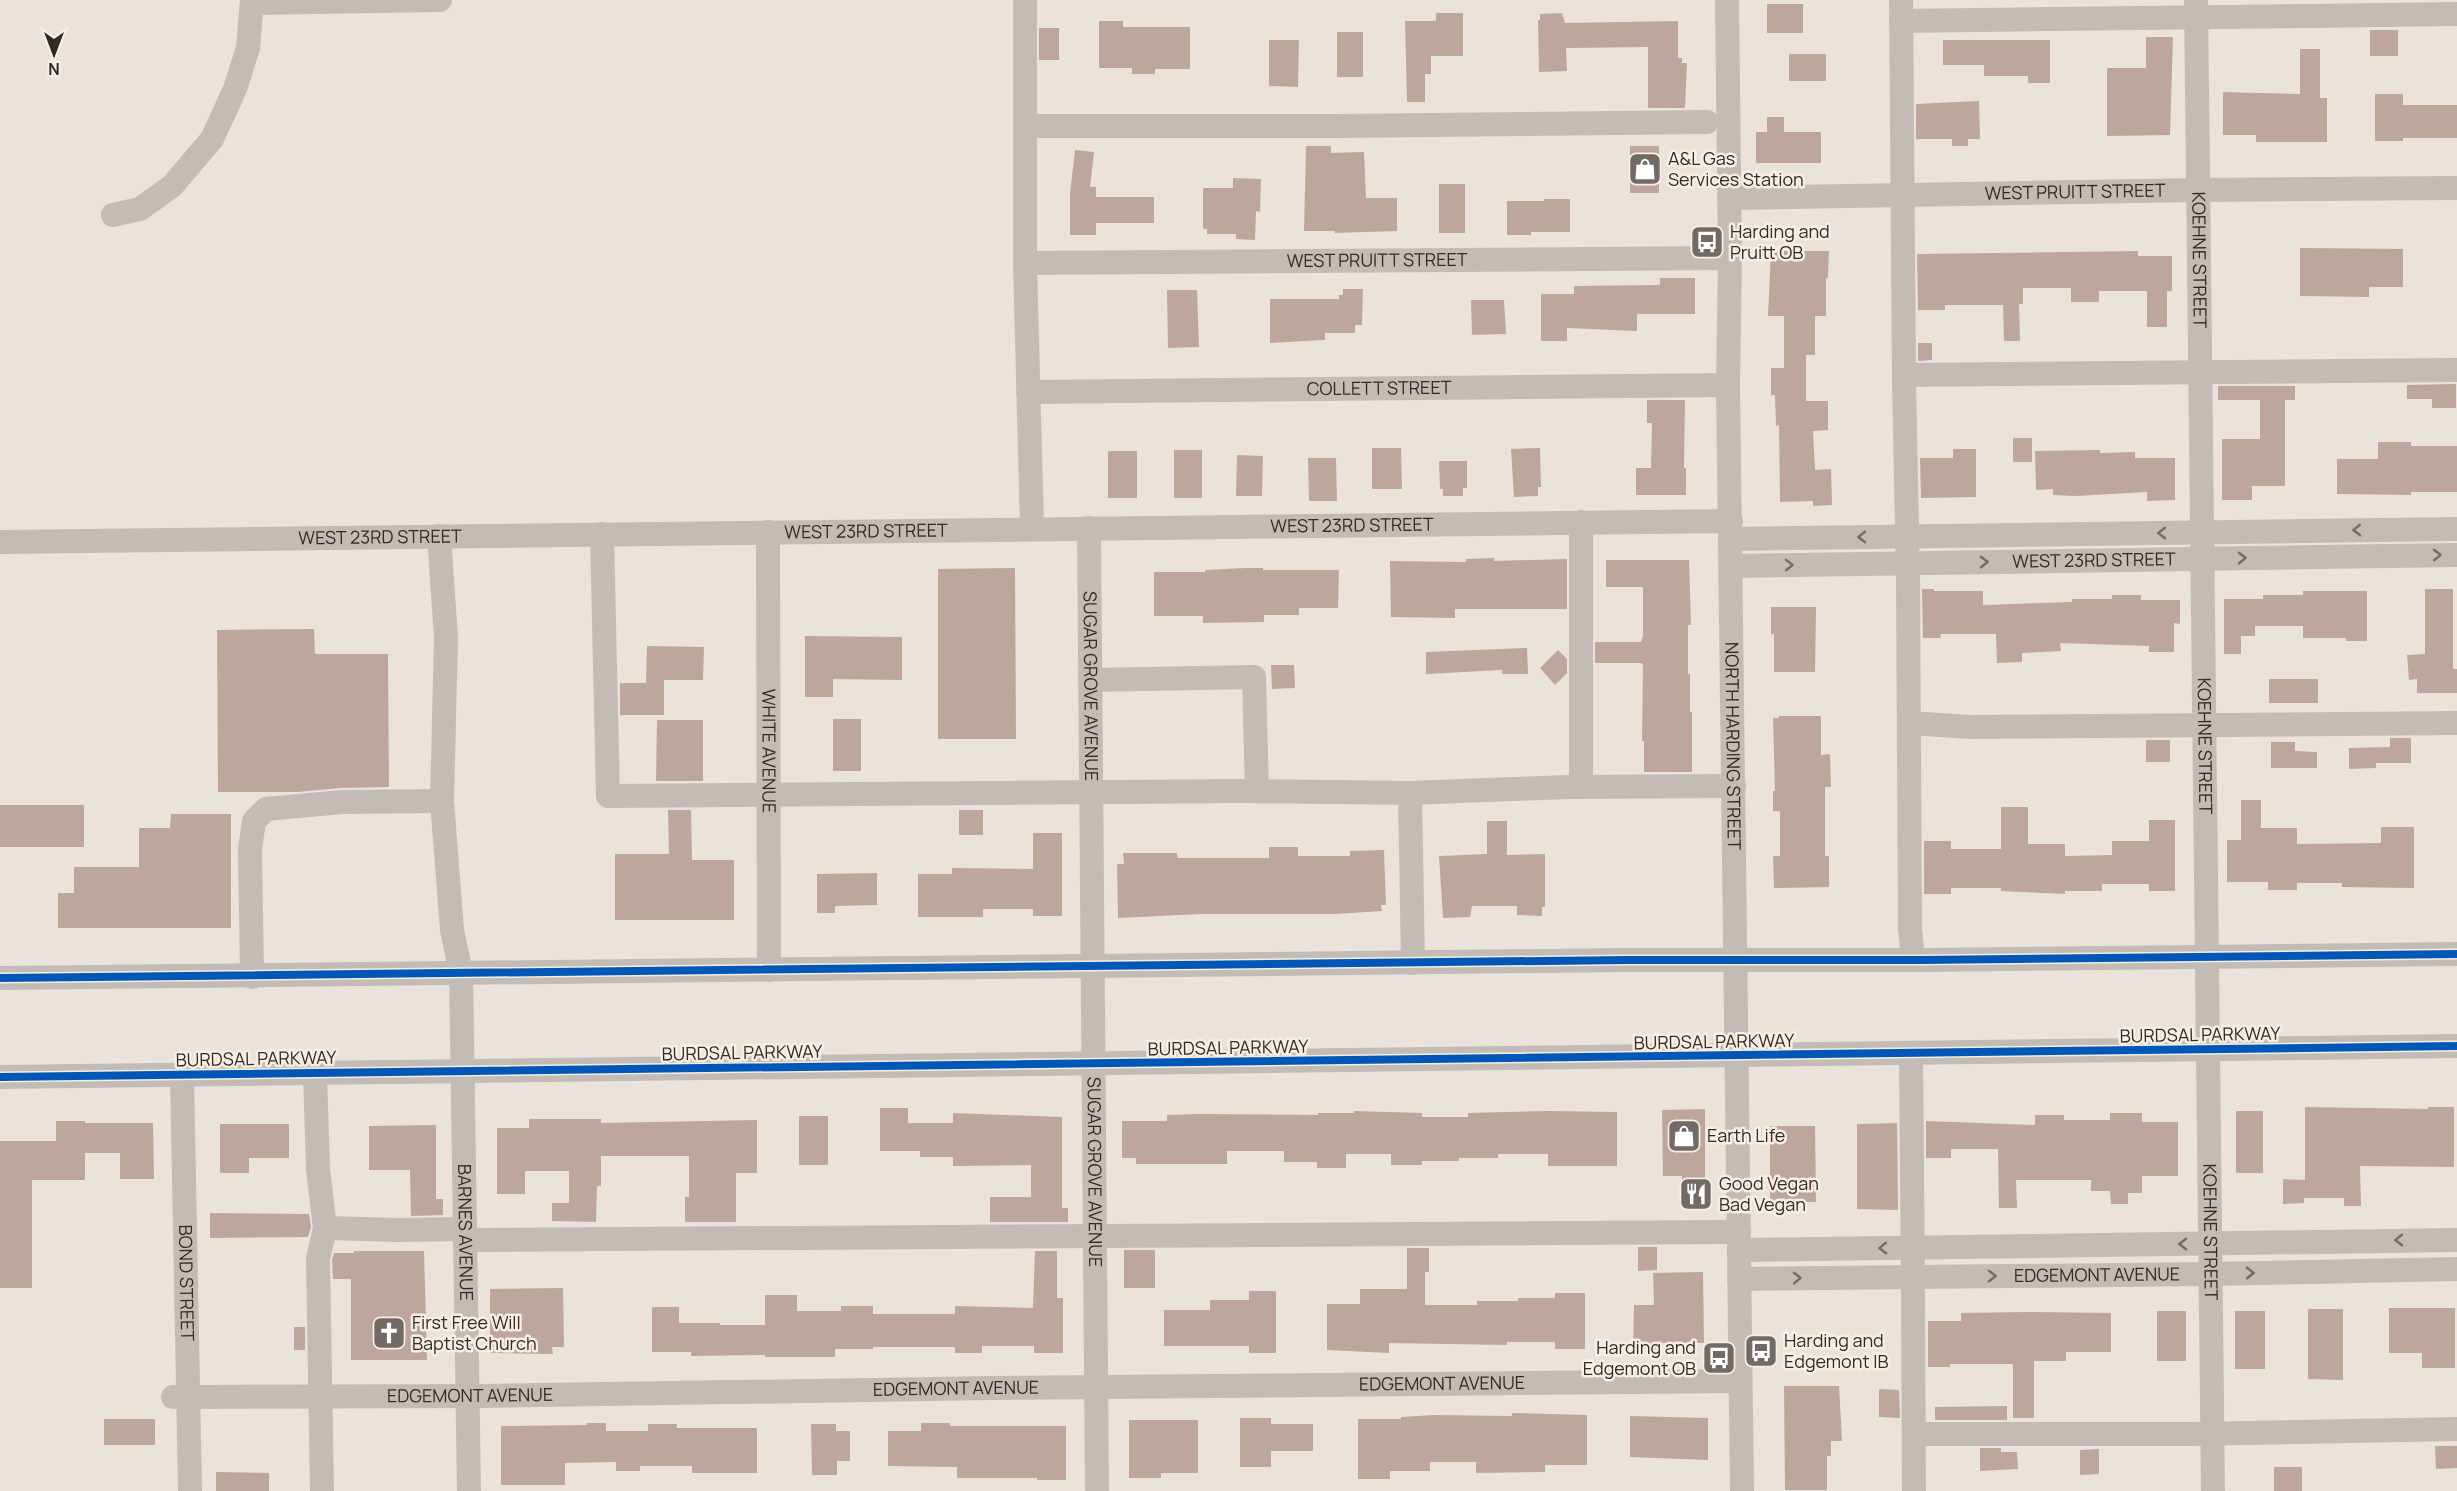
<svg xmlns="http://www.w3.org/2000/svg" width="2457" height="1491" viewBox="0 0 2457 1491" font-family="Manrope,sans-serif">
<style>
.building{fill:#bda69e}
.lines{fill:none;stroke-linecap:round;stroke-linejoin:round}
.minor{stroke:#c3bcb6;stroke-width:24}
.cycleway-casing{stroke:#f8eee2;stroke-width:11}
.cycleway{stroke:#0057b8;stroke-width:8}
.oneway{stroke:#746b66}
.labels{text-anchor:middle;stroke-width:5;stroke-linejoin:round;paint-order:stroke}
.poi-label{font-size:18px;fill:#332925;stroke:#f8eee2;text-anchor:start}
.street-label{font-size:18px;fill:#332925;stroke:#f8eee2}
</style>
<rect width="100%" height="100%" fill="#eae3dc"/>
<path class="building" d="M1767 4H1803V33H1767Z
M1436 13H1463V56H1431V74H1425V102H1407L1405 21H1436Z
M1562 13 1565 23 1678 21V58H1682V63H1687L1685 108H1648V47L1566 48 1567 71 1539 72 1538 20H1540V14Z
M1099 21H1123V27H1190V69H1155V74H1132V68H1099Z
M1039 28H1059V60H1039Z
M2370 30H2398V56H2370Z
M1337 32H1363V77H1337Z
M2146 37H2173L2170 135 2107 136V68H2146Z
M1269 40H1299L1298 87 1269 86Z
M1943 40H2050V83H2028V76H1984V65H1943Z
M2300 49H2320V98H2327V142H2256V135H2223V92L2300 94Z
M1789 54H1826V81H1789Z
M2375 94H2403V105H2457V138H2403V141H2375Z
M1979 101 1980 139H1968V146H1952V139H1916V104Z
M1767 117H1784V132H1821V163H1756V132H1767Z
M1306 146H1331V153L1364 152 1366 198H1397V231L1335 233V231H1304Z
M1630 146H1659V193H1630Z
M1075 150 1094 152 1090 187H1096V197H1154V223H1096V235H1070V194Z
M1233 178 1261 179 1260 212 1256 211 1255 240 1236 239V234H1207V229H1203V188H1233Z
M1439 184H1465V233H1439Z
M1544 199H1570V232H1531V235H1507V201H1544Z
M2300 248 2403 249V287H2369V297L2300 296Z
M1771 251H1829L1828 278H1826V316H1815V355H1806V401H1828V430L1813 431 1815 470 1831 469 1832 505 1813 506V501L1780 502 1779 425 1776 426 1775 395H1771V368H1784V316H1768Z
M2138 251V256H2172V291H2167V327H2147V291H2099V302H2071V288H2023V304H2019L2020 341H2004L2003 305H1945V310H1918L1917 254Z
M1660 278H1695V314H1637V331L1567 328V341H1541V294H1574V286L1660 285Z
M1343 289H1363L1362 325H1355V333H1325V340L1270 343V299H1339V295H1343Z
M1167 290H1197L1199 347 1168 348Z
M1471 300H1504L1506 334 1472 335Z
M1918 343H1932V360L1918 361Z
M2456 384V408H2432V399H2407V385Z
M2218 386H2295V400H2285V486H2252V500H2222V439H2260V400H2218Z
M1647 400H1685L1684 468H1686V495H1636V468H1651L1652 423H1647Z
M2013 438H2032V462H2013Z
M2378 442H2411V446H2457V492H2411V495L2337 494V459H2378Z
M1372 448H1401L1402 489H1372Z
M1540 448 1541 487H1538V496L1514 497 1511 449Z
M1953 449H1976V497L1921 498 1920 458H1953Z
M1174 450H1202V498H1174Z
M2100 450V453L2135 452V458H2175V500L2147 501V492L2075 496 2053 495V489L2036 490 2035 451Z
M1108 451H1137V498H1108Z
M1237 455 1263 456 1262 496H1236Z
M1308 458H1336L1337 501H1309Z
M1439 461H1467V488H1463V496H1443V489H1440Z
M1494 558V561L1567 559V609H1455V618L1391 617 1390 561 1466 562V559Z
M1606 560H1689L1691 625H1688V674H1690V712H1692V772H1644V741H1642L1643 665 1641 663H1595V642H1641L1643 636V587H1606Z
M1015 568 1016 739H938V569Z
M1246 568H1263V570H1339L1338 608H1299V615H1264V622L1203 623V616H1154V572H1205V570Z
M1922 589H1934V591H1983V605L2072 602V599H2112V595H2141V600H2180V624L2174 623V652H2149V646L2060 643 2061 651 2022 653V662L1997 663 1996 634H1941L1940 638H1923Z
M2425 589H2453V669H2457V693H2417V679L2409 680 2407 655 2425 654Z
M2303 591H2367V641H2346V638H2303V626H2255V636H2241V654H2224V599H2263V595H2303Z
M1771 607H1816L1815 672H1774V634H1771Z
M314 629 315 654H388L389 787 341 788 297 792H218L217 630Z
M805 636 902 637V680L833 679V697H805Z
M647 646 704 647 703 680H664V715H620V683H646Z
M1527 648 1528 674H1502V670L1426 674V652Z
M1558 650 1567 659V673L1555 685 1540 668Z
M1271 665H1294L1295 688 1272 689Z
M2269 679H2318V703H2269Z
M1779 716H1821V755L1830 754 1831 787H1825V856H1829V887L1774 888 1773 856H1780V811H1773V791H1775L1773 718H1779Z
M833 719H861V771H833Z
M657 720H703V781H656Z
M2390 738H2411V763H2376V768L2349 769V748L2390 747Z
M2146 740H2170V762H2146Z
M2271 742H2295V751L2317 752V768H2271Z
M2241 800H2261V828H2297V844L2381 843V827H2414V888L2342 887V883H2297V890H2268V882H2227V840H2241Z
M0 805H84V847H0Z
M2001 807H2028V844H2065V856L2112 855V841H2149V820H2175V891H2149V884H2102V891H2065V894L2001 891V888H1951V894H1924V841H1951V849H2001Z
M668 810H691L692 860H734V920H615V854H669Z
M959 810H983V835H959Z
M171 814H231V928H58V893H74V867H139V828H170Z
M1487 821H1507V855L1545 854V907H1542V916L1517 915V906H1472L1470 917 1443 918 1439 856 1487 854Z
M1033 833H1062V916H1033V909H983V917H918V874H952V868L1033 869Z
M1269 847H1298V856H1350V851L1384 850 1386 905H1381L1382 911 1335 914H1201L1118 918 1117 864H1124L1123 853H1177L1178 858H1269Z
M877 873V905L835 906V913H817V874Z
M2305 1107 2428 1109V1107H2454V1167L2360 1166 2361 1206H2344V1198H2304V1203L2283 1204V1179L2305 1180Z
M880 1108H908V1123H953V1113L1062 1117V1208H1068V1222H990V1197H1031V1165L953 1166V1157H920V1151H880Z
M1705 1109V1183H1711V1204H1682V1176H1663L1662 1110Z
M1354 1111 1422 1113V1117H1468V1113L1548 1111 1617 1112V1166H1548V1154H1498V1158H1459V1161H1422V1165H1391V1154H1346V1168H1317V1162H1284V1151H1227V1164H1136V1158H1122V1121H1167V1115L1198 1114 1318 1115V1113H1354Z
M2236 1111H2263V1173H2236Z
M2110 1113H2142V1122H2178V1176H2142V1193H2128V1204H2111L2110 1191H2091V1180H2016L2017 1208H1999L1998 1149H1951V1158H1926V1121L2035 1125V1115H2064V1120H2110Z
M799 1116H828V1165H799Z
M529 1119H601V1123L757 1120V1173H736V1222H685V1197H689V1156H601V1186H597L596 1222 552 1221V1203H569V1171H525V1194H497V1128H529Z
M56 1121H85V1123H153L154 1179H120V1153H85V1180H32V1288H0V1141H56Z
M1897 1123 1898 1210 1857 1209V1124Z
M220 1124H289V1158H249V1173H220Z
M436 1125V1199H443V1215L411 1216 410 1170H369V1126Z
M1770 1126H1815L1816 1202H1770Z
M210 1213 309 1214 311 1227 308 1237 210 1238Z
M1638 1247H1657V1270L1638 1271Z
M1407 1248H1429V1272H1425V1305H1477V1301H1518V1298H1555V1293H1585V1349H1555V1342H1507V1345L1389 1343V1353L1327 1350V1304H1360V1289H1407Z
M1124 1250H1155V1288H1124Z
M354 1251H424L427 1360H351V1279H333L332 1260 334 1253H354Z
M1035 1251H1057V1298H1063V1353H1034V1346H982V1353H955V1347H873V1349H835V1357H765V1355L691 1356V1352H652V1307H679V1323H720V1325H765V1295H797V1311H841V1306H873V1314H955V1306L1033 1308Z
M1703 1272 1704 1343H1660V1349L1633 1348 1634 1305H1654L1653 1273Z
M563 1288 564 1347H552L553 1354 490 1353V1289Z
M1249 1291H1276V1353H1249V1346H1164V1310H1210V1300H1249Z
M2389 1308H2455V1368H2422V1353H2389Z
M2308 1309H2343V1380L2308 1379Z
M2157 1311H2186V1361H2157Z
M2235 1311H2265V1369H2235Z
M2028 1312 2111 1313V1352H2066V1361H2034V1418H2013V1364H1950V1367H1928V1321H1961V1313Z
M294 1327H305V1350H294Z
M1784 1386H1839L1842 1441H1831V1456H1827V1490H1785Z
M1879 1389 1899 1390 1900 1418 1879 1417Z
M2007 1406V1420H1935V1407Z
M1512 1413 1587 1415V1465H1545V1472L1476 1473V1462H1430V1471H1390V1479H1358V1419H1401V1417L1434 1415 1512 1416Z
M1630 1416 1708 1418V1460L1630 1457Z
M1240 1418H1271V1424H1313V1451H1271V1467H1240Z
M104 1419H155V1445H104Z
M1129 1420H1198V1473H1161V1478H1129Z
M587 1423H606V1431H648V1424H677V1428H757V1473H692V1466H640V1471H616V1462L565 1463V1485H501V1426L587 1425Z
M921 1423H950V1426H1066V1480H1037V1478H957V1467L888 1466V1431H921Z
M811 1424H836V1431H850V1461H837V1475H812Z
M2435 1446H2457V1468L2436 1469Z
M1980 1448H2001V1452H2017L2018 1469 1980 1471Z
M2099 1449V1474L2080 1475V1450Z
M2274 1467H2302V1491H2274Z
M216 1472 269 1473V1491H216Z"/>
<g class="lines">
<g class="minor">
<path d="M1025 0V263L1032 528"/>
<path id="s1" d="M1727 0 1730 258 1728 385 1742 1491"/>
<path d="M1901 0 1904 381 1908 577 1910 928 1913 960"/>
<path id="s2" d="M2196 0 2213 1491"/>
<path d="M252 3 440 0"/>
<path d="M1901 21 2457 14"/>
<path d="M1025 126H1338L1707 122"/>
<path id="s3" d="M1729 198 2198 190 2457 188"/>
<path d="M113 215 140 209 172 186 212 139 235 89 248 48 252 0"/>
<path id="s4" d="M1025 263 1730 258"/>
<path d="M1904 375 2457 370"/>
<path id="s5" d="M1028 392 1728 385"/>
<path d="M1581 522V787"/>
<path id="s6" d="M1089 528 1097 1491"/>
<path id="s7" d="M768 532 769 970"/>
<path d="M602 534 608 796 1240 791 1410 793 1568 787 1734 786"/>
<path id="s8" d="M439 536 446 638 442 801 452 930 461 973 469 1491"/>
<path d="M1731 539 2457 529"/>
<path id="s9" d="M0 542 1731 521"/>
<path id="s10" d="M1731 566 2457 555"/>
<path d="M1090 680 1254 677 1257 791"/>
<path d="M1909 723 1970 727 2457 723"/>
<path d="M1410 793 1413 963"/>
<path d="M252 977 250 849 254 821 266 809 342 802 442 801"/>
<path d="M0 978 1627 960H1921L2457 954"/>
<path d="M1911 1054C1912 1200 1914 1345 1914 1491"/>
<path d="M315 1073 318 1169 325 1228 318 1259 322 1491"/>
<path id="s11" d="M182 1075 190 1491"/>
<path d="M0 1077 2457 1046"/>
<path d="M325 1228 398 1230 465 1229"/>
<path d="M465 1240 1739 1232"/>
<path d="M1739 1250 2457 1240"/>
<path id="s12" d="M1739 1279 2210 1274 2457 1269"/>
<path id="s13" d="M173 1397 483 1396 994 1388 1740 1381"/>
<path d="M1914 1434H2192L2457 1429"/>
</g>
<defs>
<path id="cycleway" d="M0 978 1627 960H1921L2457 954
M0 1077 2457 1046"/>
</defs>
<use href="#cycleway" class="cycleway-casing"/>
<use href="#cycleway" class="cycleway"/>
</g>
<defs><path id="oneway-chevron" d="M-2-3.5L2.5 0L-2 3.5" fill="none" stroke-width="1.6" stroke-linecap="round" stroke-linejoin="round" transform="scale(1.5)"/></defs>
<g class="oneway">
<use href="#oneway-chevron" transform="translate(2357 530) rotate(179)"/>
<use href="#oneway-chevron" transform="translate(2162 533) rotate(179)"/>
<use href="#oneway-chevron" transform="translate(1862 537) rotate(179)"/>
<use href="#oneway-chevron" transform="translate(2437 555) rotate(-1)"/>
<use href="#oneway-chevron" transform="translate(2242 558) rotate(-1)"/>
<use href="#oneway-chevron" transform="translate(1984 562) rotate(-1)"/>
<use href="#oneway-chevron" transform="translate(1789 565) rotate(-1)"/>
<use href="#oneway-chevron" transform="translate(2399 1240) rotate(179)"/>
<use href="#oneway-chevron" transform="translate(2183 1244) rotate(179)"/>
<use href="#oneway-chevron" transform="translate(1883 1248) rotate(179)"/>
<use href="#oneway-chevron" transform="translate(2250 1273) rotate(-1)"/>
<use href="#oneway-chevron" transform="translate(1992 1276)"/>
<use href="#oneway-chevron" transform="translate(1797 1278) rotate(-1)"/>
</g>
<defs>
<symbol id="shop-square" viewBox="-11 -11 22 22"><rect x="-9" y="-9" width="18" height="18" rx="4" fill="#736a65" stroke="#f8eee2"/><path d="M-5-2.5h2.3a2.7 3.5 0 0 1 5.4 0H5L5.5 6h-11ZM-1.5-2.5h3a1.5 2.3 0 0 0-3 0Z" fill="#fff"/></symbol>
<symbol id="bus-square" viewBox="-11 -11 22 22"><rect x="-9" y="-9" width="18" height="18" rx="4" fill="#736a65" stroke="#f8eee2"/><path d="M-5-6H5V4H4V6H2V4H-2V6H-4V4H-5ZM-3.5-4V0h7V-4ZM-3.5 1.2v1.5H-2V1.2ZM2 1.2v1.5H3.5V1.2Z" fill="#fff"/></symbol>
<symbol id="restaurant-square" viewBox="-11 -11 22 22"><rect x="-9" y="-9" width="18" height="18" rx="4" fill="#736a65" stroke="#f8eee2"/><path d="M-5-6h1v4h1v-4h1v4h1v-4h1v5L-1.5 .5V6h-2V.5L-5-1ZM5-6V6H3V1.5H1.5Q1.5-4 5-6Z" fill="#fff"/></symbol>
<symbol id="church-square" viewBox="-11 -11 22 22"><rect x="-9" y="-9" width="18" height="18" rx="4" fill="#736a65" stroke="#f8eee2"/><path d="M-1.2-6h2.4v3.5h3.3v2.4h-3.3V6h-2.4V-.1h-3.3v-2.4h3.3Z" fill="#fff"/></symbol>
</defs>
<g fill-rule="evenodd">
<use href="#shop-square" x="1626" y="150" width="38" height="38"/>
<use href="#bus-square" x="1688" y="223" width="38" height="38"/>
<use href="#shop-square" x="1665" y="1117" width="38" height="38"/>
<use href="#restaurant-square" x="1677" y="1175" width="38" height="38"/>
<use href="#church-square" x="370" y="1314" width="38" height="38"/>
<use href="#bus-square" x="1742" y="1332" width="38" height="38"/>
<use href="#bus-square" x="1700" y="1339" width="38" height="38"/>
</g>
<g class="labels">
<g class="poi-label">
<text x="1668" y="165">A&amp;L Gas<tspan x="1668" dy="21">Services Station</tspan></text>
<text x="1730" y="238">Harding and<tspan x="1730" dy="21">Pruitt OB</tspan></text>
<text x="1707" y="1142">Earth Life</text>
<text x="1719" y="1190">Good Vegan<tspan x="1719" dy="21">Bad Vegan</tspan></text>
<text x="412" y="1329">First Free Will<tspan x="412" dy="21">Baptist Church</tspan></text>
<text x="1784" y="1347">Harding and<tspan x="1784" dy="21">Edgemont IB</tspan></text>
<text x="1696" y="1354" text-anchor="end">Harding and<tspan x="1696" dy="21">Edgemont OB</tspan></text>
</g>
<g class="street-label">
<text dy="6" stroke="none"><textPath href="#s3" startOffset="346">WEST PRUITT STREET</textPath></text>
<text dy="6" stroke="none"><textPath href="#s2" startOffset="260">KOEHNE STREET</textPath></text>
<text dy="6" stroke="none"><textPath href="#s4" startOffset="352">WEST PRUITT STREET</textPath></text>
<text dy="6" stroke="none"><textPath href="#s5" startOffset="351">COLLETT STREET</textPath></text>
<text dy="6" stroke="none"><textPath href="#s9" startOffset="1352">WEST 23RD STREET</textPath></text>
<text dy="6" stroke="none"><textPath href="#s9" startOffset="866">WEST 23RD STREET</textPath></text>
<text dy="6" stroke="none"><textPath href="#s9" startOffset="380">WEST 23RD STREET</textPath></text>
<text dy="6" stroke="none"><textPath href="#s10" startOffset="363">WEST 23RD STREET</textPath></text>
<text dy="6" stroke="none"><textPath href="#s6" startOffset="158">SUGAR GROVE AVENUE</textPath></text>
<text dy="6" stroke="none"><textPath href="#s1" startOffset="746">NORTH HARDING STREET</textPath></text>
<text dy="6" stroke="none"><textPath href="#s2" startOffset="746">KOEHNE STREET</textPath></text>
<text dy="6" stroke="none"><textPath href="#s7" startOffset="219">WHITE AVENUE</textPath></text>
<text transform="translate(2200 1035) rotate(-1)" y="6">BURDSAL PARKWAY</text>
<text transform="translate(1714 1042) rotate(-1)" y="6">BURDSAL PARKWAY</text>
<text transform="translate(1228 1048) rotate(-1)" y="6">BURDSAL PARKWAY</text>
<text transform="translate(742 1053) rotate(-1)" y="6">BURDSAL PARKWAY</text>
<text transform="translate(256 1059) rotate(-1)" y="6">BURDSAL PARKWAY</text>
<text dy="6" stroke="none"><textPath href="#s6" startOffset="644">SUGAR GROVE AVENUE</textPath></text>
<text dy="6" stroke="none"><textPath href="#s2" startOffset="1232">KOEHNE STREET</textPath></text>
<text dy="6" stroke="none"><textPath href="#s8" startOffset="698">BARNES AVENUE</textPath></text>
<text dy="6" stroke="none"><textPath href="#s12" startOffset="358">EDGEMONT AVENUE</textPath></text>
<text dy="6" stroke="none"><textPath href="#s11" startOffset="208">BOND STREET</textPath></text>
<text dy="6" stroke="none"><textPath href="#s13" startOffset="1269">EDGEMONT AVENUE</textPath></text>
<text dy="6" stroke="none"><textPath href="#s13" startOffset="783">EDGEMONT AVENUE</textPath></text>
<text dy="6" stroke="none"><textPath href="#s13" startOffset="297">EDGEMONT AVENUE</textPath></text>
</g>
</g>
<g transform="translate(54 54) rotate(180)" stroke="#f8eee2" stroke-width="4.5" paint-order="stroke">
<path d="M0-4.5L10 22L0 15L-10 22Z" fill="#332925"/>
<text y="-9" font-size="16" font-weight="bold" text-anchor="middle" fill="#332925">N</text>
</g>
</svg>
